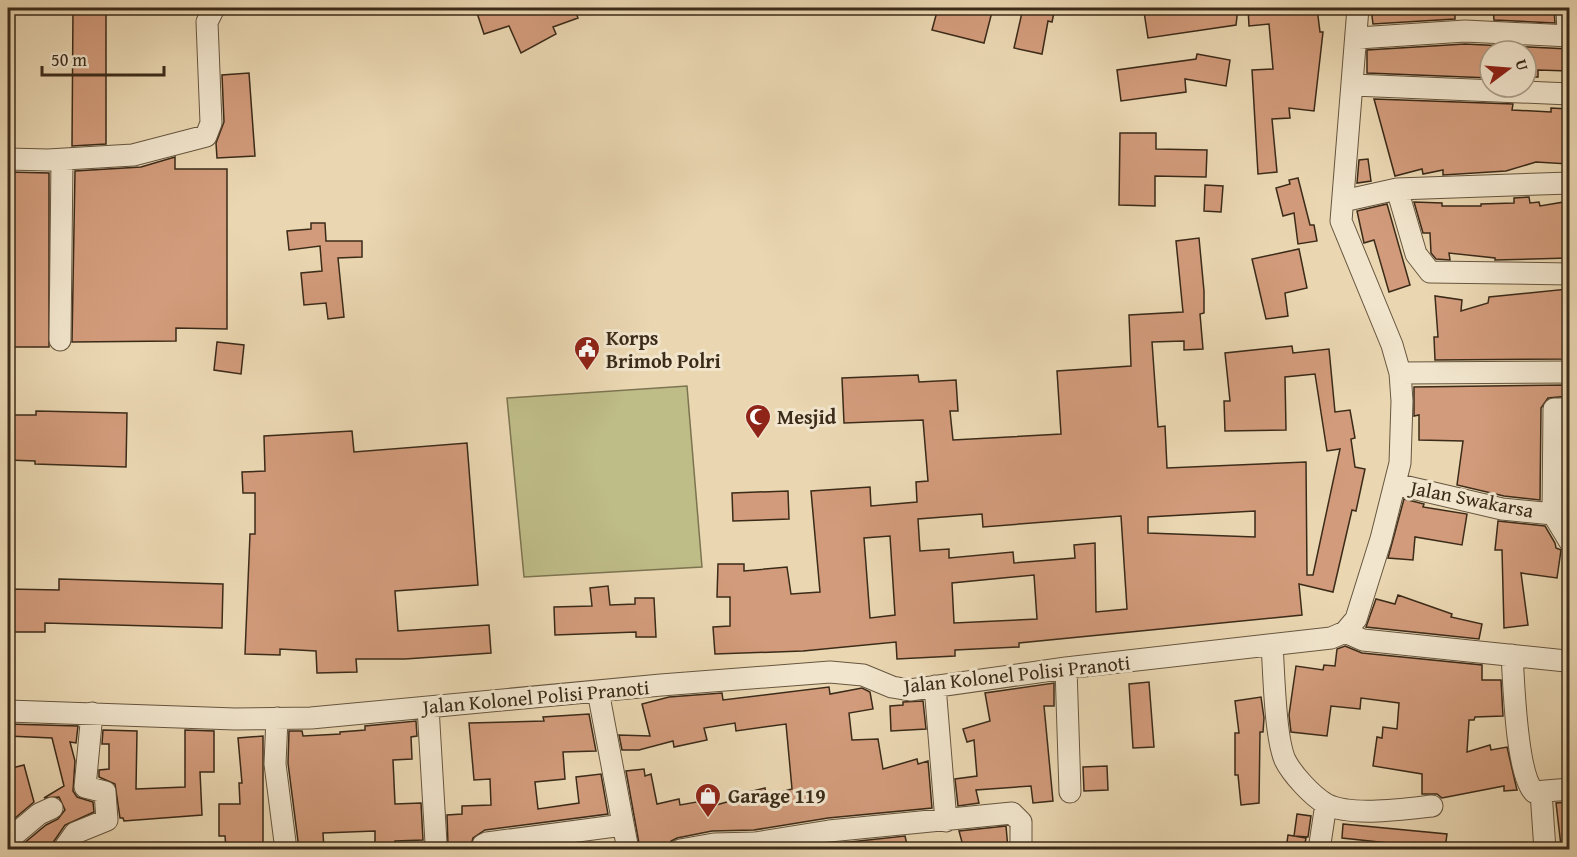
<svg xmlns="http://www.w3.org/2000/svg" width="1577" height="857" viewBox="0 0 1577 857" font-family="'Gentium Book Plus',serif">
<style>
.green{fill:#bebc87;stroke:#7c7450;stroke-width:1.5}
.building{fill:#d29b7b;stroke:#3b2b19;stroke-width:1.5;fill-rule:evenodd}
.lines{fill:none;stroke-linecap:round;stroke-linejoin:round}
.minor-casing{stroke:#67563f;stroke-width:23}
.minor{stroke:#f1e5cd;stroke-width:21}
.labels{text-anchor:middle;stroke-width:6;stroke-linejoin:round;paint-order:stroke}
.poi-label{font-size:20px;font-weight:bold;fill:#3b2b19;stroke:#f1e5cd;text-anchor:start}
.street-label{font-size:20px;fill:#3b2b19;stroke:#f1e5cd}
</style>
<rect width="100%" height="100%" fill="#ead7b2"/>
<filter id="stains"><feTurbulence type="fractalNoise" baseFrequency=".00333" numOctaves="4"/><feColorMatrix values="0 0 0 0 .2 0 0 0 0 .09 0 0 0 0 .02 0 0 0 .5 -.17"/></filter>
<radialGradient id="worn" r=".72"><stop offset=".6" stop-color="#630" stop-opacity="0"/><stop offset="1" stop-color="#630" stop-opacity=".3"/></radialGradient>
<path class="green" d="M687 386 702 567 524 577 507 398Z"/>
<path class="building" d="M73 8H106V144L72 146Z
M495 8H574L578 18 553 27 556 34 521 53 509 26 484 34 477 13Z
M938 8H993L984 43 932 30Z
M1023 8H1055L1052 22 1048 21 1042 54 1014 48Z
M1175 8H1238L1236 25 1148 38 1144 12Z
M1248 8H1317L1320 32H1323L1314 111 1289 108 1290 118 1272 119 1277 172 1258 174 1252 70 1273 69 1269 24 1249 26Z
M1371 8H1455V19L1373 24Z
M1493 8H1554L1555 23 1494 20Z
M1465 44 1569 49V71L1538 70V77H1526V51H1490V78L1367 73V50Z
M1197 54 1230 60 1226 86 1185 79 1186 92 1121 101 1117 70 1196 59Z
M249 73 255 156 217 158 216 143 224 122 222 75Z
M1374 99 1513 104 1512 110 1551 112V108L1569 109 1567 145H1569V164L1536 162 1506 171 1443 175V170L1423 174 1422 169 1395 176Z
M1120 133H1156V149L1207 150 1206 177 1155 176V206L1119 205Z
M175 157V169H227V329L176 328V341L72 342 75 171 141 167Z
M1368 159 1371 181 1357 183 1359 160Z
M8 172 49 173V347H10Z
M1298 178 1310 225H1314L1317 241 1298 244 1294 213 1283 216 1276 188 1290 184 1289 180Z
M1205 185 1223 186 1221 212 1204 211Z
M1529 197 1530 203 1539 202 1540 206 1564 202 1568 258 1495 260V258L1449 253 1450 260 1436 259 1431 253 1430 233H1423L1414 202 1442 203V206H1481V204L1514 203V198Z
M1387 204 1410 285 1389 292 1374 240 1364 243 1357 211Z
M311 223H325L326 241H362V257L338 258 344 317 328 319 326 303 304 305 301 273 322 271 320 246 289 250 287 231 311 229Z
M1199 238 1204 291V313L1200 314 1203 349 1184 350V341L1152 342 1158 427 1165 426 1167 468 1306 462 1307 575H1313L1340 449 1327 451 1315 374 1285 377 1286 430 1225 431 1224 401H1230L1225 353 1292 346 1293 353 1329 349 1335 412 1350 410 1355 438 1351 439 1355 467 1365 469 1356 511 1352 510 1333 592 1299 584 1302 615 1019 643V647L955 650V656L897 659 896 642 803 651 715 654 713 627 730 626V597H717L718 564H744V571L787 567 791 594 820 592 811 491 870 487 871 506 917 502 916 482 928 481 923 420 844 423 842 378 918 375 919 382 956 380 958 411H950L953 440 1061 434 1057 371 1131 366 1129 315 1183 312 1176 241ZM1255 511V537L1148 533V517ZM982 514 983 527 1121 516 1127 609 1096 612 1095 543 1074 545 1075 558 1014 563 1013 552 949 558V549L920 551 918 519ZM890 536 895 615 870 618 864 538ZM1034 575 1037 619 954 623 952 583Z
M1299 249 1307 288 1285 293 1288 316 1266 319 1252 259Z
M1568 289 1569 359 1435 360 1434 337H1438L1435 296 1462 300 1461 311 1488 303 1489 297Z
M217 342 244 345 241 374 214 370Z
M1569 385V396L1548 398 1541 408 1540 500 1504 496 1457 485 1463 441 1419 440V415L1414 416V387Z
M36 411 127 413 126 467 35 464V461L8 460V415H36Z
M352 431 354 452 467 443 478 585 395 591 398 631 489 625 491 653 405 659H356L357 672 317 673 316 651 280 649V655L245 654 250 534H255V493H243L242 472 265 471 264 436Z
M788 491 789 519 733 521 732 493Z
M1404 499 1424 504 1423 507 1467 514 1462 545 1415 537 1413 560 1388 558Z
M1498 521 1545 526 1555 543 1556 548 1561 550 1557 578 1521 573 1528 625 1504 628 1502 550H1495Z
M59 579 223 584 222 628 45 623V632H8V589L59 590Z
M608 586 610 605 635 604V598H654L656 637H636V632L555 635 554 607 592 606 590 588Z
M1398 595 1452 614 1451 617 1482 624 1479 639 1366 627 1376 599 1395 604Z
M1345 646 1362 653 1482 665V680H1501L1503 716 1475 717 1474 720H1469L1467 752 1490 745 1491 750 1507 747 1517 790 1504 791V786L1442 798 1437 794H1422V774L1373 766 1377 737 1382 738 1383 727 1397 729 1399 703 1361 698 1360 709 1331 706 1327 736 1291 732 1289 715 1296 666 1323 670 1324 665 1335 666 1337 649Z
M1149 682 1154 747 1133 748 1129 684Z
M1054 683V706H1044L1053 801 1033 803 1031 786 976 790 979 803 958 806 955 779 977 776 974 740 967 742 963 729 990 721 985 693Z
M829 687 830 694 862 688 870 692 873 709 849 713 852 740 878 739 883 769 917 759 918 764 928 761 932 808 828 818 754 830 712 831 677 838 671 841 668 849H640L626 771 644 769 645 776 651 774 657 804 679 799 680 805 714 799 716 805 745 797 744 793 765 788 766 796 792 789 786 724 736 731 735 723 704 728 707 740 674 747 673 741 639 750H622L619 735 650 736 642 704 669 697 722 693 723 700Z
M1261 697 1264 718 1263 732H1260L1259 803 1241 805 1238 775H1235V733H1239L1235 701Z
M923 701 926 729 891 731 890 706 903 705V702Z
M589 714 596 751 563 752 565 779 535 782 538 809 579 803 576 777 601 774 608 814 485 830 473 838 470 849H453L452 845H448L447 815 462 814V806L491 805 490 779 474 780 469 723 544 721 543 717Z
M416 721 417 736 411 737 412 759 393 760 395 804 421 803 423 840 395 841V849H375V831L323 833 324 849H299L288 763 289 731H302L303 736 340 734V732L365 730V726Z
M8 724 78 726 76 743 70 742 75 761 73 791 77 797 93 802 94 812 65 825 52 844 46 846 50 849H17L46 825 58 819 65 810 59 797 44 798 64 786 52 738 8 736Z
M103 730 137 731 136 789 185 787V730L214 731V772H200L202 815 124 821 123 818H120L115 784 99 777V770L109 769V744H102Z
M263 736V849H226L225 836H219V804H240L239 783H242L238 738Z
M24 765 34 802 8 824V769Z
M1107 766 1108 790 1084 791 1083 767Z
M1569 802V846H1561L1556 803Z
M1297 814 1311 816 1308 837 1294 836Z
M1343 824 1447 834 1445 849 1342 838Z
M1006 826 1008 849H970L969 845 963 846 959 831Z
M1288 835 1306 838 1304 849H1286Z
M905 836 908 849H795L831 844Z"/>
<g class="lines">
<defs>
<path id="minor" d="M1567 8 1568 36
M1358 38 1465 31 1570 36
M1353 85 1570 94
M8 159 48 160 133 155 206 136 211 123 207 22 214 8
M1397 189 1416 254 1430 272 1570 274
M1352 199 1397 189 1570 183
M60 340 62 160
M1400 373 1570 372
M1395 484 1502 509 1553 514 1570 542
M1553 514 1554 409H1570
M1345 632 1363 640 1566 661 1570 664
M1272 645C1274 673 1275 737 1285 760 1292 774 1312 796 1326 804 1350 817 1405 809 1432 806
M1512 655C1514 684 1516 773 1534 792L1570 789
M1066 668 1070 792
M935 686 946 821
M598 691 628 850
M428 707 436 843
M8 711 235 719 311 718 661 685 830 672 863 675 892 687 910 690 1066 668 1331 638 1345 632 1356 619 1381 539 1400 463 1402 401 1400 373 1392 345 1341 221 1358 8
M277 718 275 764 286 850
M1541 792 1545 850
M8 840 39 814 52 808
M63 850 75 833 107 820 105 792 85 787 92 713
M483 850V845L487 843 623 825
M680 850 714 844 755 843 829 831 1012 813 1021 822V850
M1319 850 1326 804"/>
</defs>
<use href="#minor" class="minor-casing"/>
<use href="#minor" class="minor"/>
</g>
<defs>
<symbol id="civic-pin" viewBox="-11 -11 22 30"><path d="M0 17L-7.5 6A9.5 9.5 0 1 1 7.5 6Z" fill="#8f2418" stroke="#f1e5cd"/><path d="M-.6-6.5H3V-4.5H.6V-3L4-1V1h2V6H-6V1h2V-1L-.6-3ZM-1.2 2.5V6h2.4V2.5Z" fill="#fff"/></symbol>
<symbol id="mosque-pin" viewBox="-11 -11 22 30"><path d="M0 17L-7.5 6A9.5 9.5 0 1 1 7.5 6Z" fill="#8f2418" stroke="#f1e5cd"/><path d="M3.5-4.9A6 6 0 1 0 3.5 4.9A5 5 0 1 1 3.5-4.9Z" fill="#fff"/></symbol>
<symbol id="shop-pin" viewBox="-11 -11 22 30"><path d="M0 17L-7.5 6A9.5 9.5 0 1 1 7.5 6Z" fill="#8f2418" stroke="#f1e5cd"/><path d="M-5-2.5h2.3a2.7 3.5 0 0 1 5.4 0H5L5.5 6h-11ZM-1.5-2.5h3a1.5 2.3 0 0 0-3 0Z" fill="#fff"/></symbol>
</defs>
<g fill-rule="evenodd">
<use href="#civic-pin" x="572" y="334" width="30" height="40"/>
<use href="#mosque-pin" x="743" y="402" width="30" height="40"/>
<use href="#shop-pin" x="693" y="781" width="30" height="40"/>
</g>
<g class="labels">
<g class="poi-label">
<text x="606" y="345">Korps<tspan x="606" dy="23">Brimob Polri</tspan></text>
<text x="777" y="424">Mesjid</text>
<text x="728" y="803">Garage 119</text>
</g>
<g class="street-label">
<text transform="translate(1472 499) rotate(11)" y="7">Jalan Swakarsa</text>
<text transform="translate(1017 674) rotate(-6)" y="7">Jalan Kolonel Polisi Pranoti</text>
<text transform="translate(536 697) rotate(-5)" y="7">Jalan Kolonel Polisi Pranoti</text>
</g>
</g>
<rect width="1577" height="857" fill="none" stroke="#ead7b2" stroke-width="30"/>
<rect x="9" y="9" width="1559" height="839" fill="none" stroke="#3b2b19" stroke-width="3"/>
<rect x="15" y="15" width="1547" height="827" fill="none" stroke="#3b2b19" stroke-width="1.5"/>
<g transform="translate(1508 69) rotate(74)"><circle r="28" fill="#f1e5cd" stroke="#a89b85" stroke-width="1.5"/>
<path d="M0-4.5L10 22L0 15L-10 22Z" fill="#8f2418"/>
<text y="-9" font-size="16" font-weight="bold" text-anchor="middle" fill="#3b2b19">U</text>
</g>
<path d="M42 66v9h122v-9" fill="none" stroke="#3b2b19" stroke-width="3"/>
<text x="51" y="66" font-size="18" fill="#3b2b19" stroke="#f1e5cd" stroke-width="4.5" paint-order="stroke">50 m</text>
<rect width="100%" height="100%" filter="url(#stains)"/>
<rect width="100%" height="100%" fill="url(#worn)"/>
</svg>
